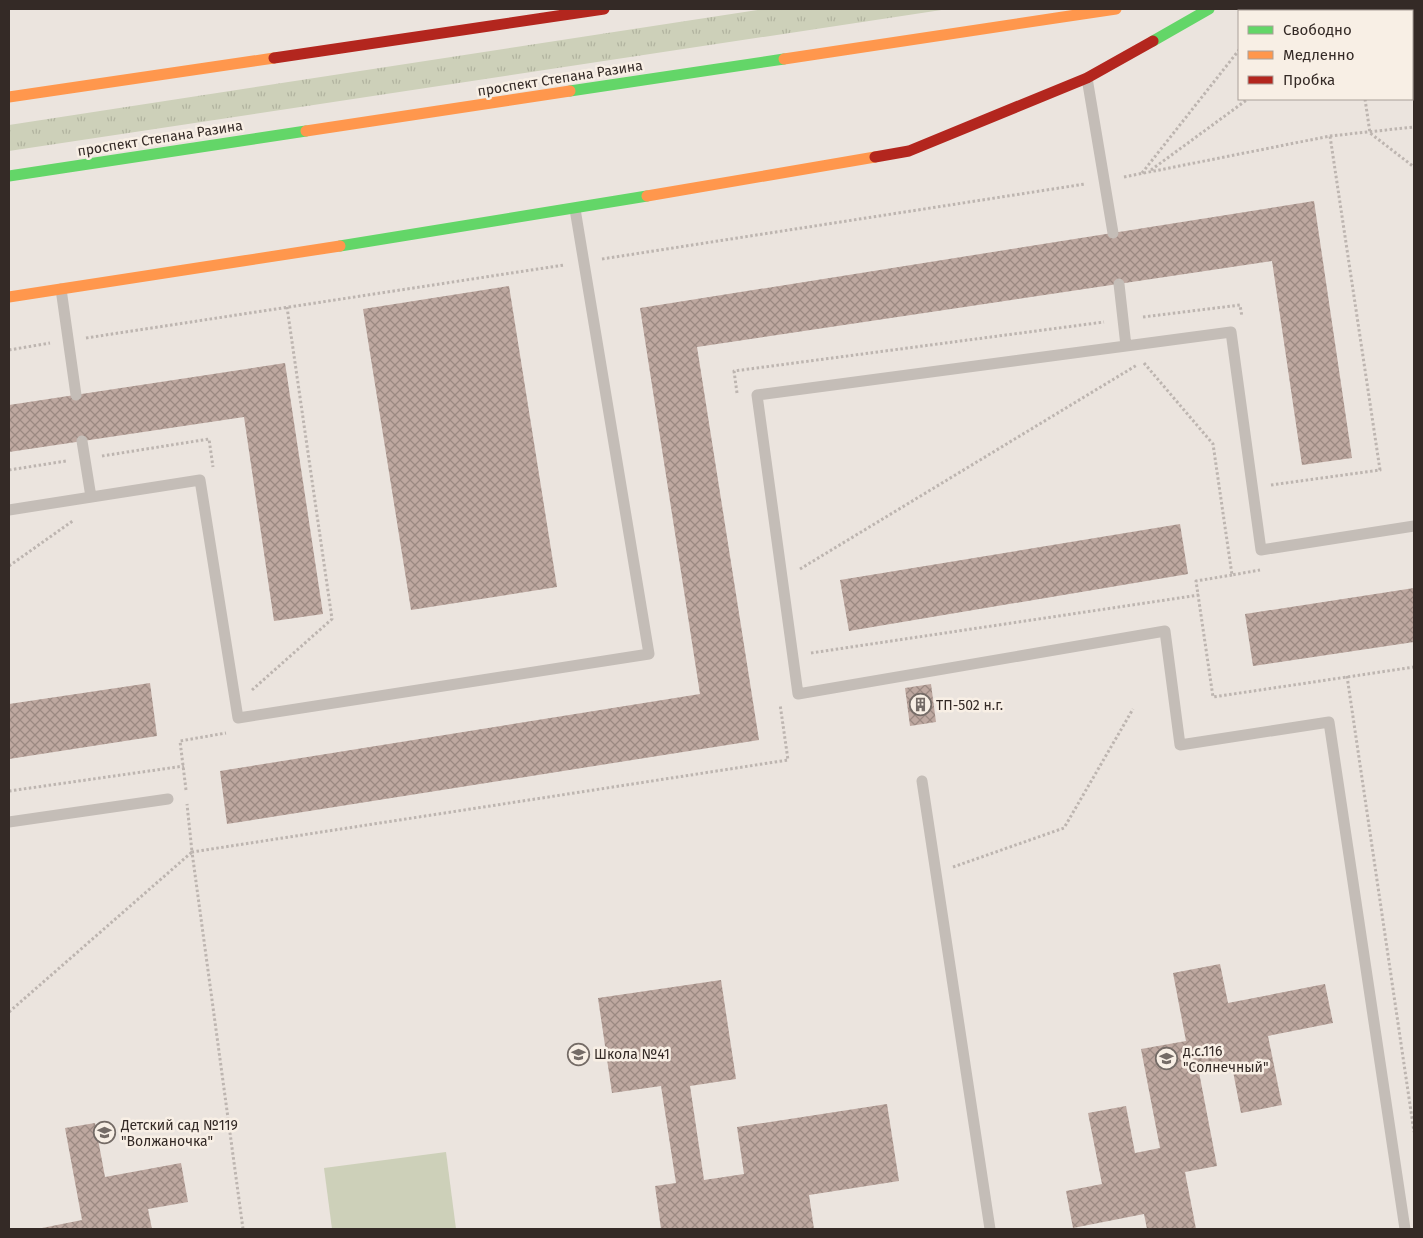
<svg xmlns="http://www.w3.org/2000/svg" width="1423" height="1238" viewBox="0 0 1423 1238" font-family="'Fira Sans',sans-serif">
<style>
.grass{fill:url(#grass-tufts)}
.pitch{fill:#cdd0b9}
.building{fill:url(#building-cross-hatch)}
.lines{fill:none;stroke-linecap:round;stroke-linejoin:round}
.path{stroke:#bdb5b0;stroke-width:3;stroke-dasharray:2.5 2.5;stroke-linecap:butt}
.lane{stroke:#c4bdb7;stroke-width:11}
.fast{stroke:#63d668;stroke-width:11}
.slow{stroke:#ff974d;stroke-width:11}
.jam{stroke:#b3261e;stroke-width:11}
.labels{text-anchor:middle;stroke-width:5;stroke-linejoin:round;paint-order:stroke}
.street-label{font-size:14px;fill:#342a26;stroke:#f8efe5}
.poi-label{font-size:14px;fill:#342a26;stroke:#f8efe5;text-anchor:start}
</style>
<defs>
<pattern id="grass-tufts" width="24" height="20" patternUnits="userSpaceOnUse" patternTransform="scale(1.25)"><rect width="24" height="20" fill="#cdd0b9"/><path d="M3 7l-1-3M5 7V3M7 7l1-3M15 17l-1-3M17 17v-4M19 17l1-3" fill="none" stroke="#b1b39f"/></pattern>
<pattern id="building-cross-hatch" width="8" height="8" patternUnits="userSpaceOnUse" patternTransform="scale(1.25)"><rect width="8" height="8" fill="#bea8a0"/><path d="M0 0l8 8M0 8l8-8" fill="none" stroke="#9b8982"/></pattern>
</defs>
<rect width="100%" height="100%" fill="#ebe4de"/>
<path class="grass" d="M764 9H948L9 151V125Z"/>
<path class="pitch" d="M446 1152 456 1229H332L324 1168Z"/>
<path class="building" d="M1412 60H1414V91L1412 92Z
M1314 201 1352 458 1302 465 1272 261 697 347 759 740 227 824 220 771 700 694 640 308Z
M509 286 557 587 411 610 363 309Z
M285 363 323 614 274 621 244 417 9 452V405Z
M1180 524 1188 574 849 631 840 580Z
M1414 588V642L1253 666 1245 614Z
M150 683 157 736 9 759V704Z
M931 684 936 722 910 726 905 688Z
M1220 964 1228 1003 1325 984 1333 1023 1268 1036 1282 1105 1241 1113 1231 1061 1198 1067 1217 1166 1185 1172 1196 1229H1147L1144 1214 1073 1228 1066 1191 1102 1184 1088 1113 1126 1106 1135 1153 1160 1148 1141 1049 1186 1041 1173 973Z
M721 980 736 1079 690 1086 704 1180 744 1174 737 1127 887 1104 899 1181 809 1195 814 1229H661L655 1186 676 1183 661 1086 612 1093 598 998Z
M95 1123 105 1177 181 1163 188 1202 148 1209 152 1229H37L82 1220 65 1128Z"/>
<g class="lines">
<path class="path" d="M1352 9V11
M1270 11 1272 9
M1365 99 1370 133 1414 167
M1151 170 1248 99
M1142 173 1239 50
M1124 177 1330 136 1414 127
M602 259 1085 184
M1143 317 1240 305 1242 317
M86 338 564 265
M9 350 50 343
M1144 363 1213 444 1232 575 1260 570
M737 393 734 371 1104 322
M102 456 209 439 213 467
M9 470 66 461
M1271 485 1380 470 1330 136
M9 566 74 520
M800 569 1137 365
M1232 575 1196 581 1213 697 1414 667
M811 653 1199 595
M1347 676 1414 1132
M252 690 332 619 287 307
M186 790 180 741 226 733
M9 791 184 766
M953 867 1064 828 1133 709
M9 1012 192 852 187 804
M243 1229 192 852 788 760 780 704"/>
<path class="lane" d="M1087 78 1113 233
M1119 284 1126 346 1231 332 1261 550 1414 526
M61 289 76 395
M1126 346 757 395 798 694 1165 631 1180 745 1329 722 1405 1229
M82 441 91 497
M9 510 200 480 238 718 649 654 575 209
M922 781 990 1229
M9 822 168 799"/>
<path class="fast" d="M1153 41 1209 9
M570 91 784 59
M9 176 306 131
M340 246 647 196"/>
<path class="slow" d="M784 59 1116 9
M9 97 274 58
M306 131 570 91
M647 196 875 157
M9 297 340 246"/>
<path class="jam" d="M274 58 604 9
M875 157 909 151 1087 78 1153 41"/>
</g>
<defs>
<symbol id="building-ring" viewBox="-11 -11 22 22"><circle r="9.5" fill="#f8efe5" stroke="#746b66" stroke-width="1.5"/><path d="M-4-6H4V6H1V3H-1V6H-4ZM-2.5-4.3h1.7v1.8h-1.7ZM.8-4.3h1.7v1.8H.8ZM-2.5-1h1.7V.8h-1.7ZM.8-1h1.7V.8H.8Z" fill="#746b66"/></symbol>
<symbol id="school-ring" viewBox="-11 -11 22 22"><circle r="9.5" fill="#f8efe5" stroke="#746b66" stroke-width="1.5"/><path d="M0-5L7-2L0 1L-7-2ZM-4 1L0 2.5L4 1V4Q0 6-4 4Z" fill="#746b66"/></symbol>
</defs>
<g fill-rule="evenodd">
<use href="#building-ring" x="908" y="692" width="25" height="25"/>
<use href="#school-ring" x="566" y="1042" width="25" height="25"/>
<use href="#school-ring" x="1154" y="1046" width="25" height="25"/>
<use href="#school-ring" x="92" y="1120" width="25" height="25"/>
</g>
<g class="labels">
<g class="street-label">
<text transform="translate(560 78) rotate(-9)" y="5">проспект Степана Разина</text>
<text transform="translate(160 138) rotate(-9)" y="5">проспект Степана Разина</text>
</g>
<g class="poi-label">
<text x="936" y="710">ТП-502 н.г.</text>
<text x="1183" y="1056">д.с.116<tspan x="1183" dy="16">"Солнечный"</tspan></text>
<text x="594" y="1059">Школа №41</text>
<text x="121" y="1130">Детский сад №119<tspan x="121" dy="16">"Волжаночка"</tspan></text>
</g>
</g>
<rect width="1423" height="1238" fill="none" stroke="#342a26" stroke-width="20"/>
<rect x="1238" y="10" width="175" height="90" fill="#f8efe5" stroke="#aaa099"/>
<rect x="1248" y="26" width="25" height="8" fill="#63d668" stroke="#aaa099"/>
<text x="1283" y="35" font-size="15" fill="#342a26">Свободно</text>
<rect x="1248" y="51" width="25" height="8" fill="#ff974d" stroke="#aaa099"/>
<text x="1283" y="60" font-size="15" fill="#342a26">Медленно</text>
<rect x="1248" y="76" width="25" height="8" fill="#b3261e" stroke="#aaa099"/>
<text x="1283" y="85" font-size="15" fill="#342a26">Пробка</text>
</svg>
